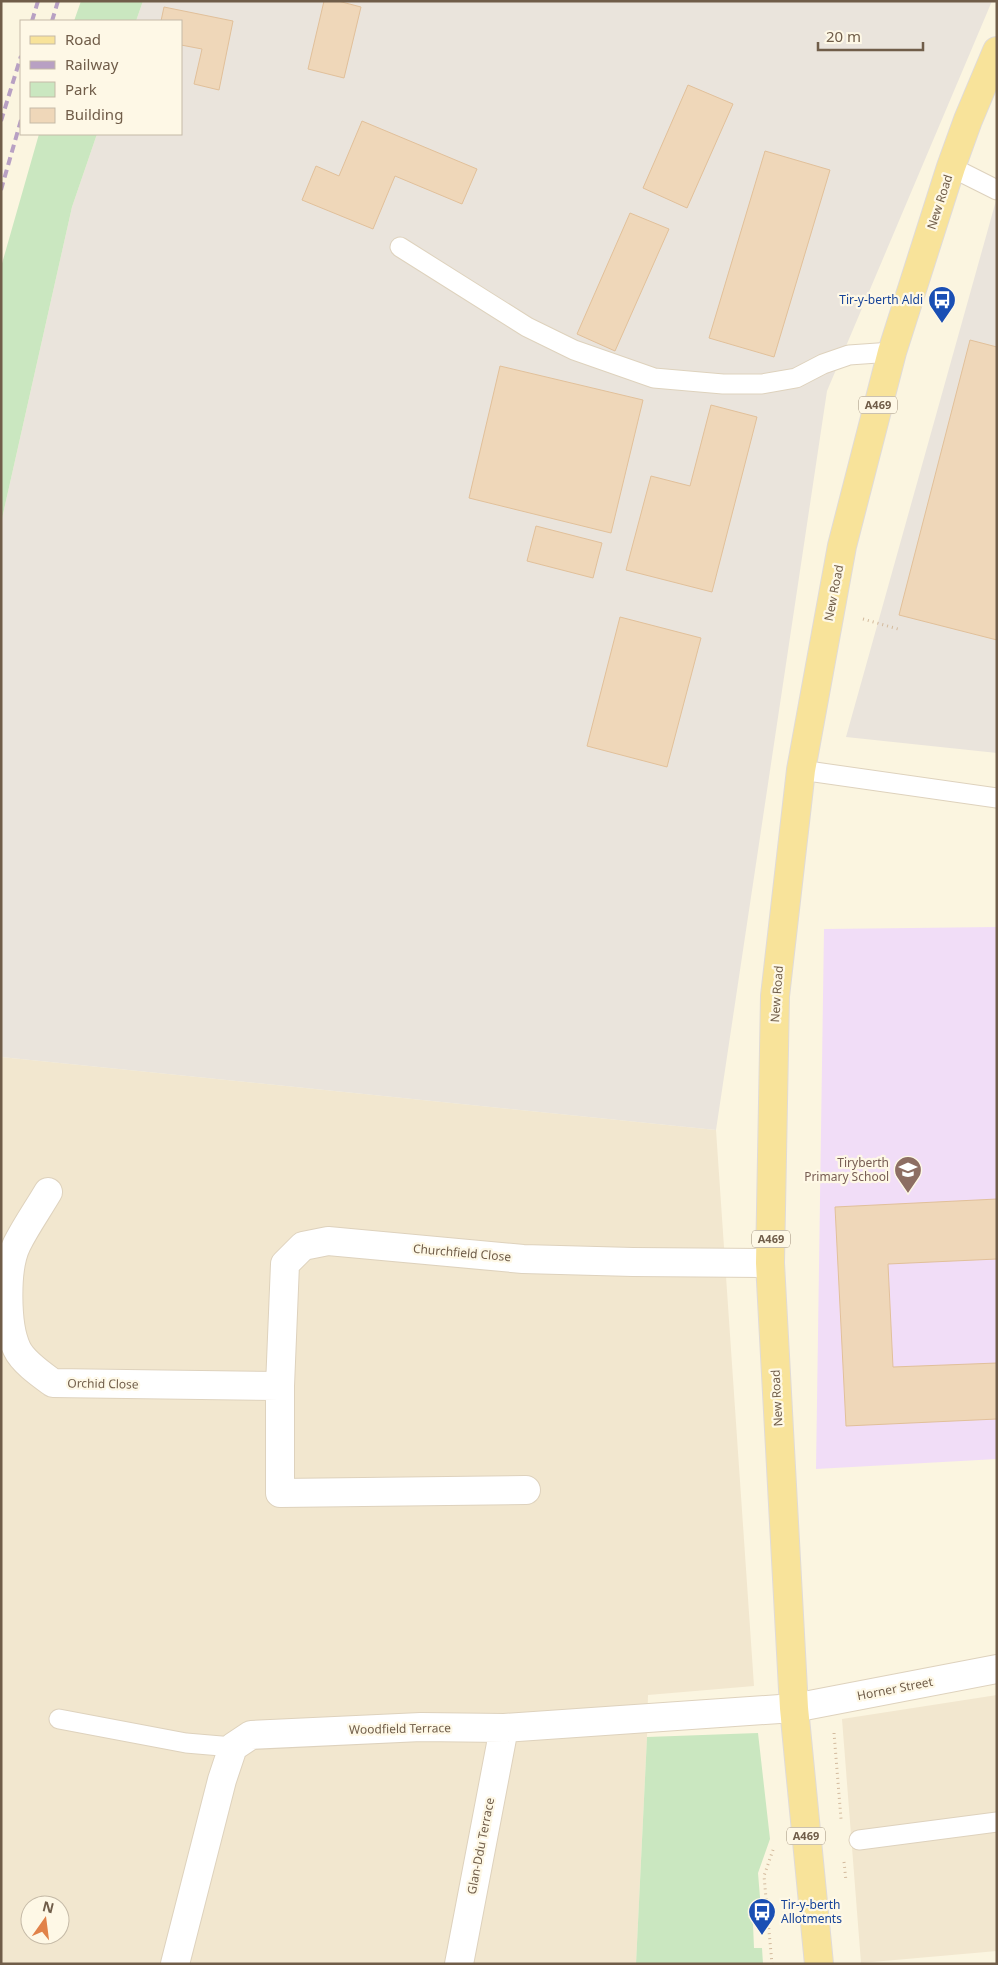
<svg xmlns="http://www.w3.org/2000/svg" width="998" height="1965" viewBox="0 0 998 1965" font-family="'Noto Sans',sans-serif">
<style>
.residential{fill:#f2e7cf;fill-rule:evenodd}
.industrial{fill:#eae4dc}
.education{fill:#f1ddf7}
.green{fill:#cae7c0}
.building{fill:#efd7b9;stroke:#e1c09a}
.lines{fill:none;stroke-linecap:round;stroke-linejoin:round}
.lane-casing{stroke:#ded2bd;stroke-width:21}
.street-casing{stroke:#ded2bd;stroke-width:30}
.primary-casing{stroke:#e0dbd7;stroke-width:30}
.path{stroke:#d3ba9d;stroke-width:3;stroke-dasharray:1 4;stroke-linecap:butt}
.lane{stroke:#fff;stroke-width:19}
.street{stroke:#fff;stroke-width:28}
.primary{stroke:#f8e39a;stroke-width:28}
.rail{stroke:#b8a0c3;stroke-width:4;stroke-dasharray:8 5;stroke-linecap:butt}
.labels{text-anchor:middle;stroke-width:4.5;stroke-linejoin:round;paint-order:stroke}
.shield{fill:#fef8e6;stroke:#9b8c78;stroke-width:1}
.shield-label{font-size:11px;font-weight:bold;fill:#705d49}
.street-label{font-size:12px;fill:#705d49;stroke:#fef8e6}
.transit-label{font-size:12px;fill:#164399;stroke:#fef8e6;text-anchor:end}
.education-label{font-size:12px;fill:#785e54;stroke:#fef8e6;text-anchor:end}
</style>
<rect width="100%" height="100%" fill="#fbf5e0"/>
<path class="residential" d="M1 1057 716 1130 754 1686 648 1695 647 1737 636 1964H1ZM30 1905H60V1935H30Z
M997 1695V1951L861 1963 842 1719Z"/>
<path class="industrial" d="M143 1H992L827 391 716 1130 1 1057V523L72 207 97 134H181V21H136Z
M997 197V753L846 737Z"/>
<path class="education" d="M997 927V1459L816 1469 824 929Z"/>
<path class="green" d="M81 1H143L136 21H74Z
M39 134H97L72 207 1 523V267Z
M758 1733 770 1839 758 1873 762 1922 753 1924 754 1948H762L763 1964H636L647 1737Z"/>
<path class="building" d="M324 1H338L361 7 344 78 308 69Z
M164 7 233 21 219 90 194 84 202 49 181 45V21H161Z
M688 85 733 104 687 208 643 188Z
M362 121 477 169 462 204 395 176 373 229 302 200 316 166 339 176Z
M765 151 830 170 774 357 709 338Z
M630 213 669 229 615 351 577 334Z
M970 340 997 347V640L899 615Z
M500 366 643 400 611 533 469 498Z
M711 405 757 417 712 592 626 570 651 476 690 486Z
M536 526 602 543 593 578 527 561Z
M620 617 701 638 667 767 587 746Z
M997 1199V1259L888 1264 893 1367 997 1363V1419L846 1426 835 1207Z"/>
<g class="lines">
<defs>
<path id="lane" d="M951 167 997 190
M400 247 527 327 574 350 654 378 723 384H762L796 378 823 364 849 355 892 352
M801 770 997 798
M59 1719 186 1743 233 1747
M859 1840 997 1822"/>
<path id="street" d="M48 1192C38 1209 26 1226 17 1244 5 1268 6 1326 17 1349 23 1362 42 1375 53 1383L280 1386
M526 1490 280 1493V1386L285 1264 303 1246 328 1241 523 1259 633 1262 770 1263
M175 1964 222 1780 233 1747 251 1735 421 1727 504 1728 794 1708 997 1669
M459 1964 504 1728"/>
<path id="primary" d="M819 1964 794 1708 770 1263 775 996 801 770 842 546 892 352 951 167 968 120 997 51"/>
</defs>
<use href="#lane" class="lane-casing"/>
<use href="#street" class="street-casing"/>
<use href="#primary" class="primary-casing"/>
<path class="path" d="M863 619 898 629
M834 1733 841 1819
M844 1862 846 1881
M772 1964 764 1876 774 1847"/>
<use href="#lane" class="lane"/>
<use href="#street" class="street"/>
<use href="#primary" class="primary"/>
<path class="rail" d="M32 21 38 1
M52 21 58 1
M1 121 21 56
M1 190 21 120"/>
</g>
<defs>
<symbol id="bus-pin" viewBox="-11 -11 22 30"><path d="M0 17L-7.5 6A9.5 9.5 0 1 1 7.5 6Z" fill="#1a4fb4" stroke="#fef8e6"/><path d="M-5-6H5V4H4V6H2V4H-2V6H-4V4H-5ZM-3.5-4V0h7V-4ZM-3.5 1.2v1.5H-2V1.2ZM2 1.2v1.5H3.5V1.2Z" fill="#fff"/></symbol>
<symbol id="school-pin" viewBox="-11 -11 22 30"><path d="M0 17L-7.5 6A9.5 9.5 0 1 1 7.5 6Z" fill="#8d6e63" stroke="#fef8e6"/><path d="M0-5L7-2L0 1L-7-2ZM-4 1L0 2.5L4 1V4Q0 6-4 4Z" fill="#fff"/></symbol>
</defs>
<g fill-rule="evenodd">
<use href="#bus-pin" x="926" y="284" width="32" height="43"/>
<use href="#school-pin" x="892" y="1154" width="32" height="43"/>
<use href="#bus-pin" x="746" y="1896" width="32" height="43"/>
</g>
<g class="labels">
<g class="shield">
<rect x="859" y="396.5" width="38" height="17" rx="4"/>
<rect x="752" y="1230.5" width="38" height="17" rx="4"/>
<rect x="787" y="1827.5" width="38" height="17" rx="4"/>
</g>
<g class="shield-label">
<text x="878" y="409">A469</text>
<text x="771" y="1243">A469</text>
<text x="806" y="1840">A469</text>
</g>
<g class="street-label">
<text transform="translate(940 202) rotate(-72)" y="4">New Road</text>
<text transform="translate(834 593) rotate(-79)" y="4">New Road</text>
<text transform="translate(777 994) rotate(-86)" y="4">New Road</text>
<text transform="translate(462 1253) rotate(5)" y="4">Churchfield Close</text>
<text transform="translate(103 1384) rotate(1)" y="4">Orchid Close</text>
<text transform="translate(777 1398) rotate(-93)" y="4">New Road</text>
<text transform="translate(895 1689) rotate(-11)" y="4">Horner Street</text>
<text transform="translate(400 1729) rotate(-1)" y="4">Woodfield Terrace</text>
<text transform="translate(481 1846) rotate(-79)" y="4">Glan-Ddu Terrace</text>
</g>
<g class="transit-label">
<text x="923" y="304">Tir-y-berth Aldi</text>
<text x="781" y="1909" text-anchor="start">Tir-y-berth<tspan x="781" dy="14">Allotments</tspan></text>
</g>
<g class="education-label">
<text x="889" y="1167">Tiryberth<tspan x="889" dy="14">Primary School</tspan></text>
</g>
</g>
<rect width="998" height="1965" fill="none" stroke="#705d49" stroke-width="5"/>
<rect x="20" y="20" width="162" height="115" fill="#fef8e6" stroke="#c5baa7"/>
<rect x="30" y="36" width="25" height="8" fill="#f8e39a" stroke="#c5baa7"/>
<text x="65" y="45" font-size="15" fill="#705d49">Road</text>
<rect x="30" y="61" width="25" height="8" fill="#b8a0c3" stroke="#c5baa7"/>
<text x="65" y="70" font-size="15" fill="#705d49">Railway</text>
<rect x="30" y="82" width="25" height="15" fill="#cae7c0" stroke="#c5baa7"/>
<text x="65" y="95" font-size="15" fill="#705d49">Park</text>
<rect x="30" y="108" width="25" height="15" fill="#efd7b9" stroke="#c5baa7"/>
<text x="65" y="120" font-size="15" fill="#705d49">Building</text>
<g transform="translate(45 1920) rotate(14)"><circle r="24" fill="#fef8e6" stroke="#c5baa7"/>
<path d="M0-4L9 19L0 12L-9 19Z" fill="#e18249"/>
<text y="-8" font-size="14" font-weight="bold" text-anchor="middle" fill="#705d49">N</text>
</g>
<path d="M818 42v8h105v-8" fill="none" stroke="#705d49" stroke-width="2.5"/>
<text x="826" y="42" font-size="15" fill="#705d49" stroke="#fef8e6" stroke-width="4" paint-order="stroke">20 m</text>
</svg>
